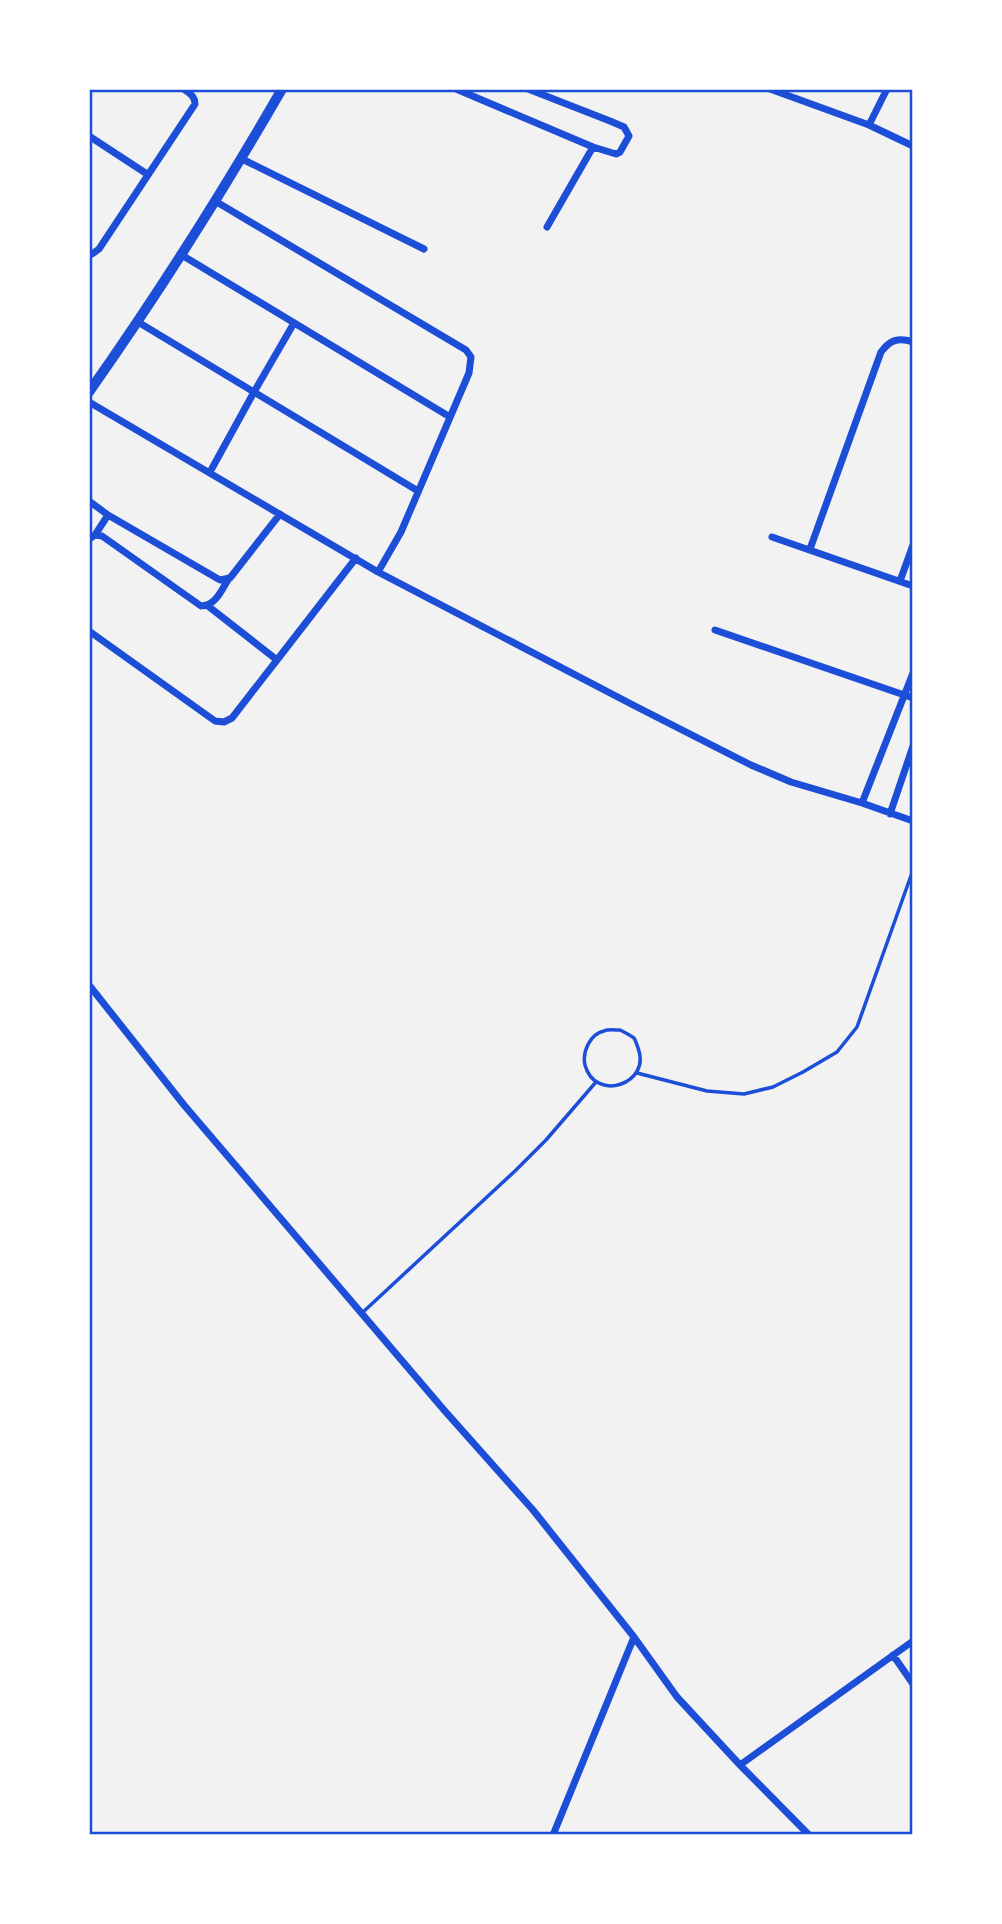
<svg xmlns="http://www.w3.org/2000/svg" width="1002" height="1924" viewBox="0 0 1002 1924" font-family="'Golos Text',sans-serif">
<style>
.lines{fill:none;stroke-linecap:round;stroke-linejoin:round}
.service{stroke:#1d4ed8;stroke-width:3.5}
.minor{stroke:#1d4ed8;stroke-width:7}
.tertiary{stroke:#1d4ed8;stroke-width:10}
.neatline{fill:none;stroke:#1d4ed8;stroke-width:2.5}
</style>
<rect width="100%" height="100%" fill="#f2f2f2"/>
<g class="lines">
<path class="service" d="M620 1030C624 1032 630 1035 634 1038 636 1041 637 1045 638 1048 652 1084 595 1103 585 1065 582 1052 590 1034 604 1031 608 1029 615 1030 620 1030Z
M637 1073 707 1091 744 1094 773 1087 803 1072 837 1052 857 1027 913 870
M362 1313 515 1171 546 1140 596 1082"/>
<path class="minor" d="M456 89 593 147 616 154 620 152 629 136 624 127 610 121 528 89
M770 89 869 125 913 146
M869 125 887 89
M89 136 147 174
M242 159 424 249
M215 201 466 350 471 357 469 373 401 532 378 572
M547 227 593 147
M89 253 92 254 99 249 195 104C195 96 190 94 184 89
M180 254 450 417
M138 322 418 491
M89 402 378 572 635 706 751 765 791 782 862 803 913 821
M210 472 254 392 294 323
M89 501 108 515 220 580 230 578 280 514
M95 535 108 515
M772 537 913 586
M89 539 95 535 102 536 201 606C216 606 222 589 229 578
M810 549 881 352C890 340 898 337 913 342
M900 581 913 545
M208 606 277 660 356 558
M715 630 913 698
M89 631 215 721 224 722 232 718 277 660
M862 803 913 673
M890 814 913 746
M89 985 184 1105 444 1410 533 1510 634 1637 677 1697 740 1765 809 1835
M893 1655 913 1684
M740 1765 913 1641
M553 1835 634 1637"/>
<path class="tertiary" d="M89 392C158 294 222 193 282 89"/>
</g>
<rect width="1002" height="1924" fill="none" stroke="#ffffff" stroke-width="182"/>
<rect x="91" y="91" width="820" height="1742" class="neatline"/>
</svg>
